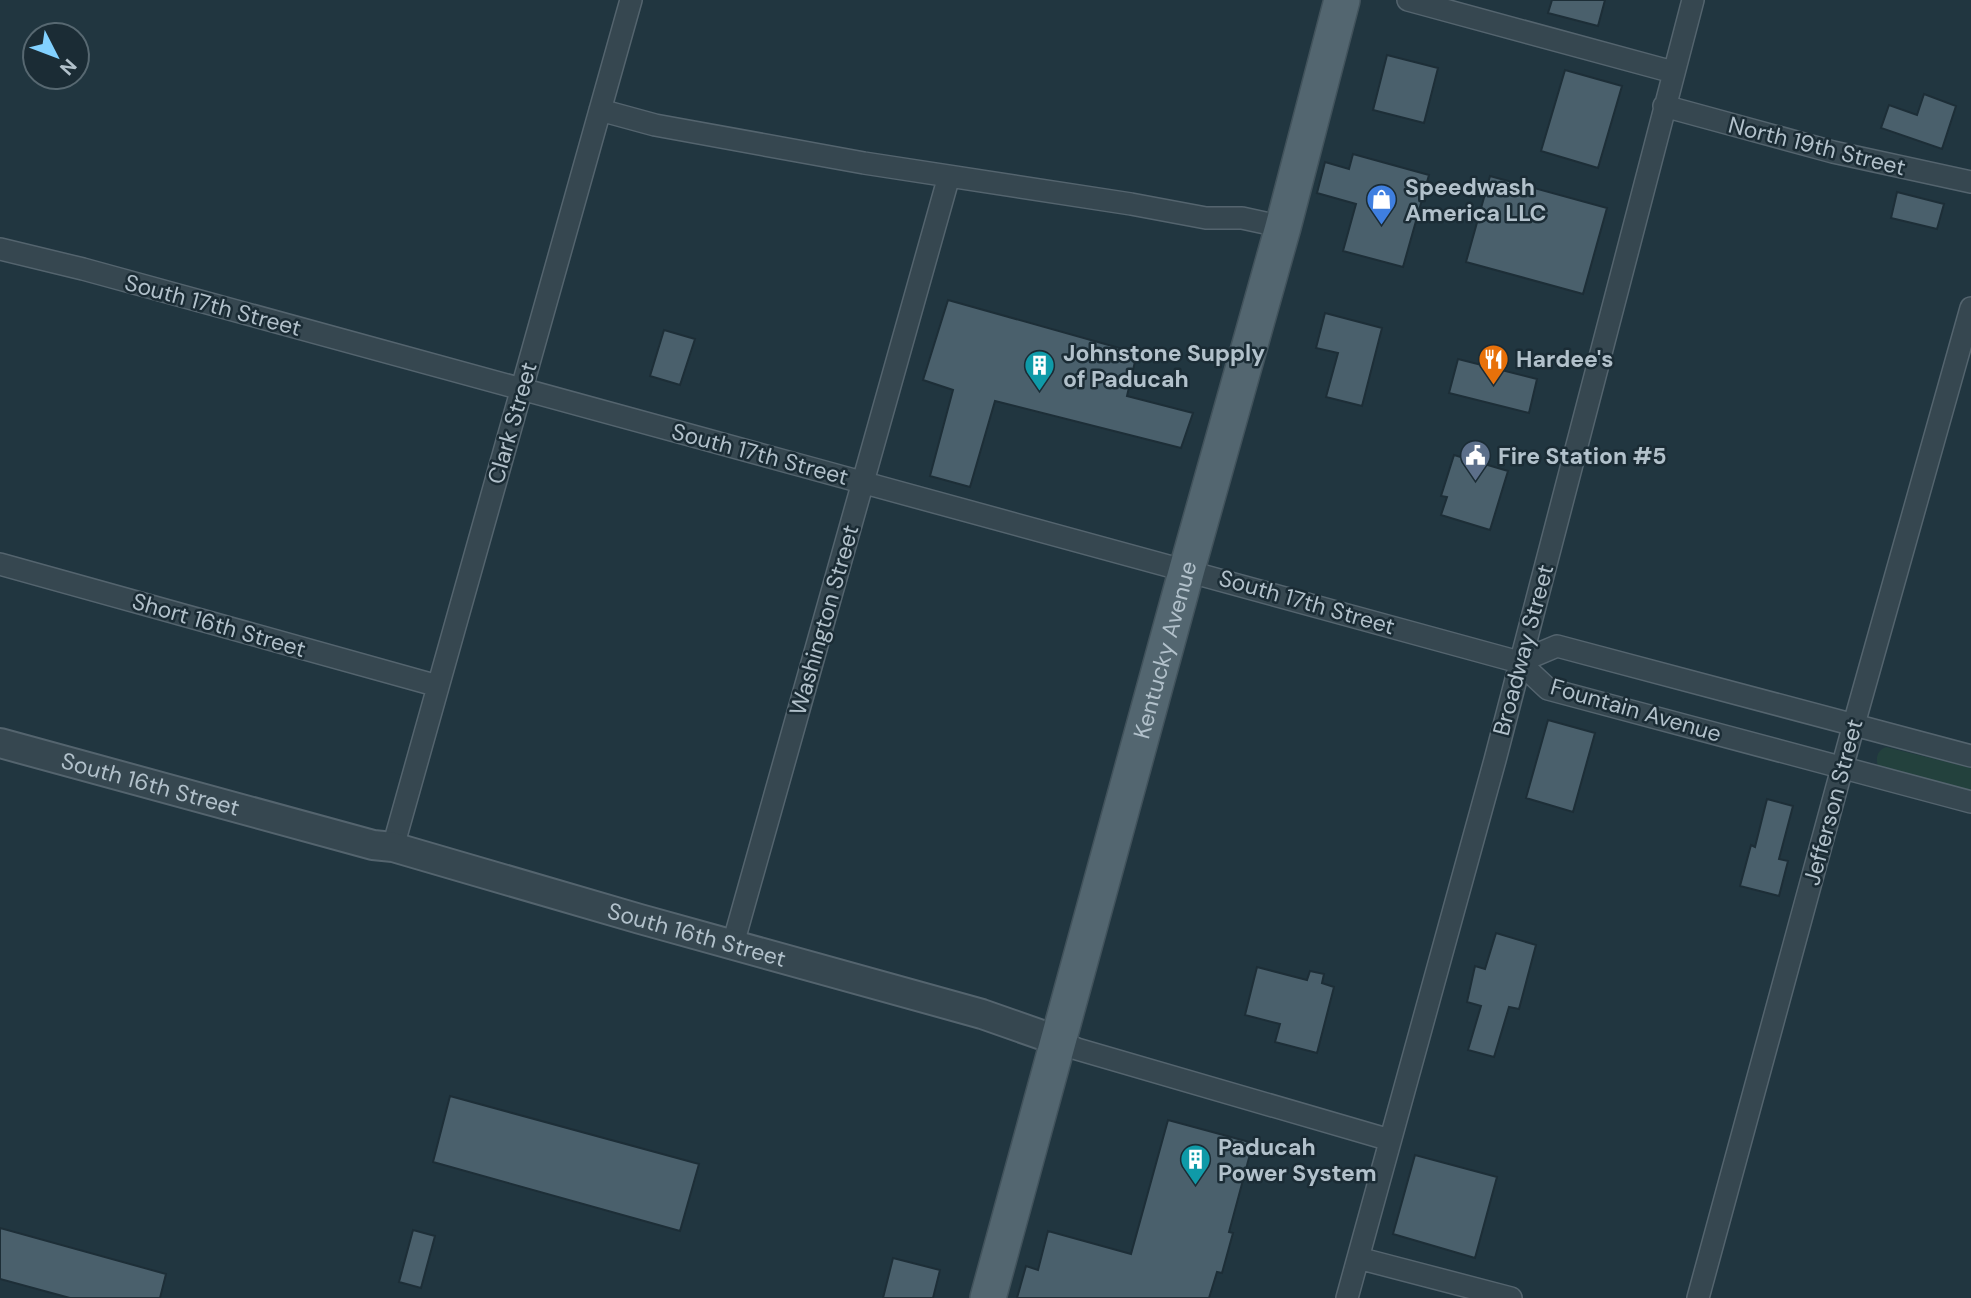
<svg xmlns="http://www.w3.org/2000/svg" width="1971" height="1298" viewBox="0 0 1971 1298" font-family="'DM Sans',sans-serif">
<style>
.green{fill:#23413d}
.building{fill:#4a606c;stroke:#1d2e37;stroke-width:2}
.lines{fill:none;stroke-linecap:round;stroke-linejoin:round}
.minor-casing{stroke:#54646e;stroke-width:24}
.tertiary-casing{stroke:#54646e;stroke-width:32}
.primary-casing{stroke:#42535c;stroke-width:38}
.minor{stroke:#364750;stroke-width:21}
.tertiary{stroke:#364750;stroke-width:28}
.primary{stroke:#536670;stroke-width:35}
.labels{text-anchor:middle;stroke-width:5;stroke-linejoin:round;paint-order:stroke}
.street-label{font-size:23px;fill:#b2c1cb;stroke:#1b2c35}
.poi-label{font-size:23px;font-weight:bold;fill:#b2c1cb;stroke:#1b2c35;text-anchor:start}
</style>
<rect width="100%" height="100%" fill="#213640"/>
<path class="green" d="M1886 747 1971 768V794L1882 770 1878 766C1875 757 1878 750 1886 747Z"/>
<path class="building" d="M1552 0H1605L1598 26 1548 13Z
M1387 55 1438 68 1424 123 1373 110Z
M1565 70 1622 86 1598 168 1541 151Z
M1924 94 1956 106 1942 149 1881 128 1889 105 1917 115Z
M1353 154 1429 175 1403 267 1343 251 1356 204 1317 193 1325 162 1349 169Z
M1490 176 1607 208 1583 294 1466 262Z
M1897 192 1944 204 1937 229 1891 218Z
M948 300 1137 353 1127 396 1193 413 1181 448 995 401 970 487 930 476 953 390 923 380Z
M1325 313 1382 328 1362 406 1326 397 1338 353 1316 348Z
M664 330 695 339 680 385 650 376Z
M1458 359 1537 379 1529 413 1449 393Z
M1454 455 1508 471 1490 530 1441 515 1447 497 1441 496Z
M1548 720 1595 733 1573 812 1526 798Z
M1767 799 1793 806 1779 859 1788 861 1779 896 1740 886 1751 845 1755 847Z
M1496 933 1536 945 1519 1009 1509 1007 1494 1057 1468 1050 1481 1006 1467 1002 1475 966 1485 969Z
M1257 967 1307 980 1310 971 1324 974 1322 983 1334 987 1317 1053 1275 1042 1280 1024 1245 1015Z
M450 1096 699 1164 680 1231 433 1162Z
M1168 1120 1253 1143 1229 1232 1233 1233 1222 1273 1217 1272 1209 1298H1017L1026 1266 1038 1270 1048 1231 1131 1254Z
M1415 1155 1497 1177 1475 1258 1393 1234Z
M0 1228 166 1274 160 1298H70L0 1279Z
M413 1230 435 1236 421 1288 399 1282Z
M893 1258 940 1270 933 1298H883Z"/>
<g class="lines">
<defs>
<path id="minor" d="M1408 0 1673 72
M1664 106 1833 152 1971 182
M600 110 655 125 864 163 1131 204 1206 218H1242L1283 227
M0 249 83 269C561 403 1041 528 1519 662L1548 689 1971 802
M0 564 438 686
M1519 662 1557 646 1971 756
M393 847 631 0
M733 944 949 176
M1059 1041 1077 1049 1390 1140
M1358 1258 1511 1298
M1347 1298 1495 760 1693 0
M1698 1298 1854 724 1971 308"/>
<g id="tertiary">
<path id="s1" d="M0 743 373 845 393 847 640 919 982 1014 1059 1041"/>
</g>
<g id="primary">
<path id="s2" d="M988 1298 1187 569 1283 227 1342 0"/>
</g>
</defs>
<use href="#minor" class="minor-casing"/>
<use href="#tertiary" class="tertiary-casing"/>
<use href="#primary" class="primary-casing"/>
<use href="#minor" class="minor"/>
<use href="#tertiary" class="tertiary"/>
<use href="#primary" class="primary"/>
</g>
<defs>
<symbol id="shop-pin" viewBox="-11 -11 22 30"><path d="M0 17L-7.5 6A9.5 9.5 0 1 1 7.5 6Z" fill="#3f7fe0" stroke="#1b2c35"/><path d="M-5-2.5h2.3a2.7 3.5 0 0 1 5.4 0H5L5.5 6h-11ZM-1.5-2.5h3a1.5 2.3 0 0 0-3 0Z" fill="#fff"/></symbol>
<symbol id="restaurant-pin" viewBox="-11 -11 22 30"><path d="M0 17L-7.5 6A9.5 9.5 0 1 1 7.5 6Z" fill="#e8710a" stroke="#1b2c35"/><path d="M-5-6h1v4h1v-4h1v4h1v-4h1v5L-1.5 .5V6h-2V.5L-5-1ZM5-6V6H3V1.5H1.5Q1.5-4 5-6Z" fill="#fff"/></symbol>
<symbol id="building-pin" viewBox="-11 -11 22 30"><path d="M0 17L-7.5 6A9.5 9.5 0 1 1 7.5 6Z" fill="#0f9aa8" stroke="#1b2c35"/><path d="M-4-6H4V6H1V3H-1V6H-4ZM-2.5-4.3h1.7v1.8h-1.7ZM.8-4.3h1.7v1.8H.8ZM-2.5-1h1.7V.8h-1.7ZM.8-1h1.7V.8H.8Z" fill="#fff"/></symbol>
<symbol id="civic-pin" viewBox="-11 -11 22 30"><path d="M0 17L-7.5 6A9.5 9.5 0 1 1 7.5 6Z" fill="#5c6f8a" stroke="#1b2c35"/><path d="M-.6-6.5H3V-4.5H.6V-3L4-1V1h2V6H-6V1h2V-1L-.6-3ZM-1.2 2.5V6h2.4V2.5Z" fill="#fff"/></symbol>
</defs>
<g fill-rule="evenodd">
<use href="#shop-pin" x="1364" y="182" width="35" height="47"/>
<use href="#restaurant-pin" x="1476" y="342" width="35" height="47"/>
<use href="#building-pin" x="1022" y="348" width="35" height="47"/>
<use href="#civic-pin" x="1458" y="438" width="35" height="47"/>
<use href="#building-pin" x="1178" y="1142" width="35" height="47"/>
</g>
<g class="labels">
<g class="street-label">
<text transform="translate(1817 146) rotate(14)" y="8">North 19th Street</text>
<text transform="translate(213 305) rotate(15)" y="8">South 17th Street</text>
<text transform="translate(512 423) rotate(-74)" y="8">Clark Street</text>
<text transform="translate(760 454) rotate(15)" y="8">South 17th Street</text>
<text transform="translate(1307 602) rotate(16)" y="8">South 17th Street</text>
<text transform="translate(824 620) rotate(-74)" y="8">Washington Street</text>
<text transform="translate(219 625) rotate(16)" y="8">Short 16th Street</text>
<text dy="8" stroke="none"><textPath href="#s2" startOffset="672">Kentucky Avenue</textPath></text>
<text transform="translate(1523 650) rotate(-75)" y="8">Broadway Street</text>
<text transform="translate(1636 710) rotate(16)" y="8">Fountain Avenue</text>
<text dy="8" stroke="none"><textPath href="#s1" startOffset="156">South 16th Street</textPath></text>
<text transform="translate(1833 802) rotate(-75)" y="8">Jefferson Street</text>
<text dy="8" stroke="none"><textPath href="#s1" startOffset="723">South 16th Street</textPath></text>
</g>
<g class="poi-label">
<text x="1405" y="195">Speedwash<tspan x="1405" dy="26">America LLC</tspan></text>
<text x="1063" y="361">Johnstone Supply<tspan x="1063" dy="26">of Paducah</tspan></text>
<text x="1516" y="367">Hardee's</text>
<text x="1498" y="464">Fire Station #5</text>
<text x="1218" y="1155">Paducah<tspan x="1218" dy="26">Power System</tspan></text>
</g>
</g>
<g transform="translate(56 56) rotate(132)"><circle r="33" fill="#1b2c35" stroke="#576871" stroke-width="2"/>
<path d="M0-5L12 26L0 18L-12 26Z" fill="#82d1ff"/>
<text y="-10" font-size="19" font-weight="bold" text-anchor="middle" fill="#b2c1cb">N</text>
</g>
</svg>
